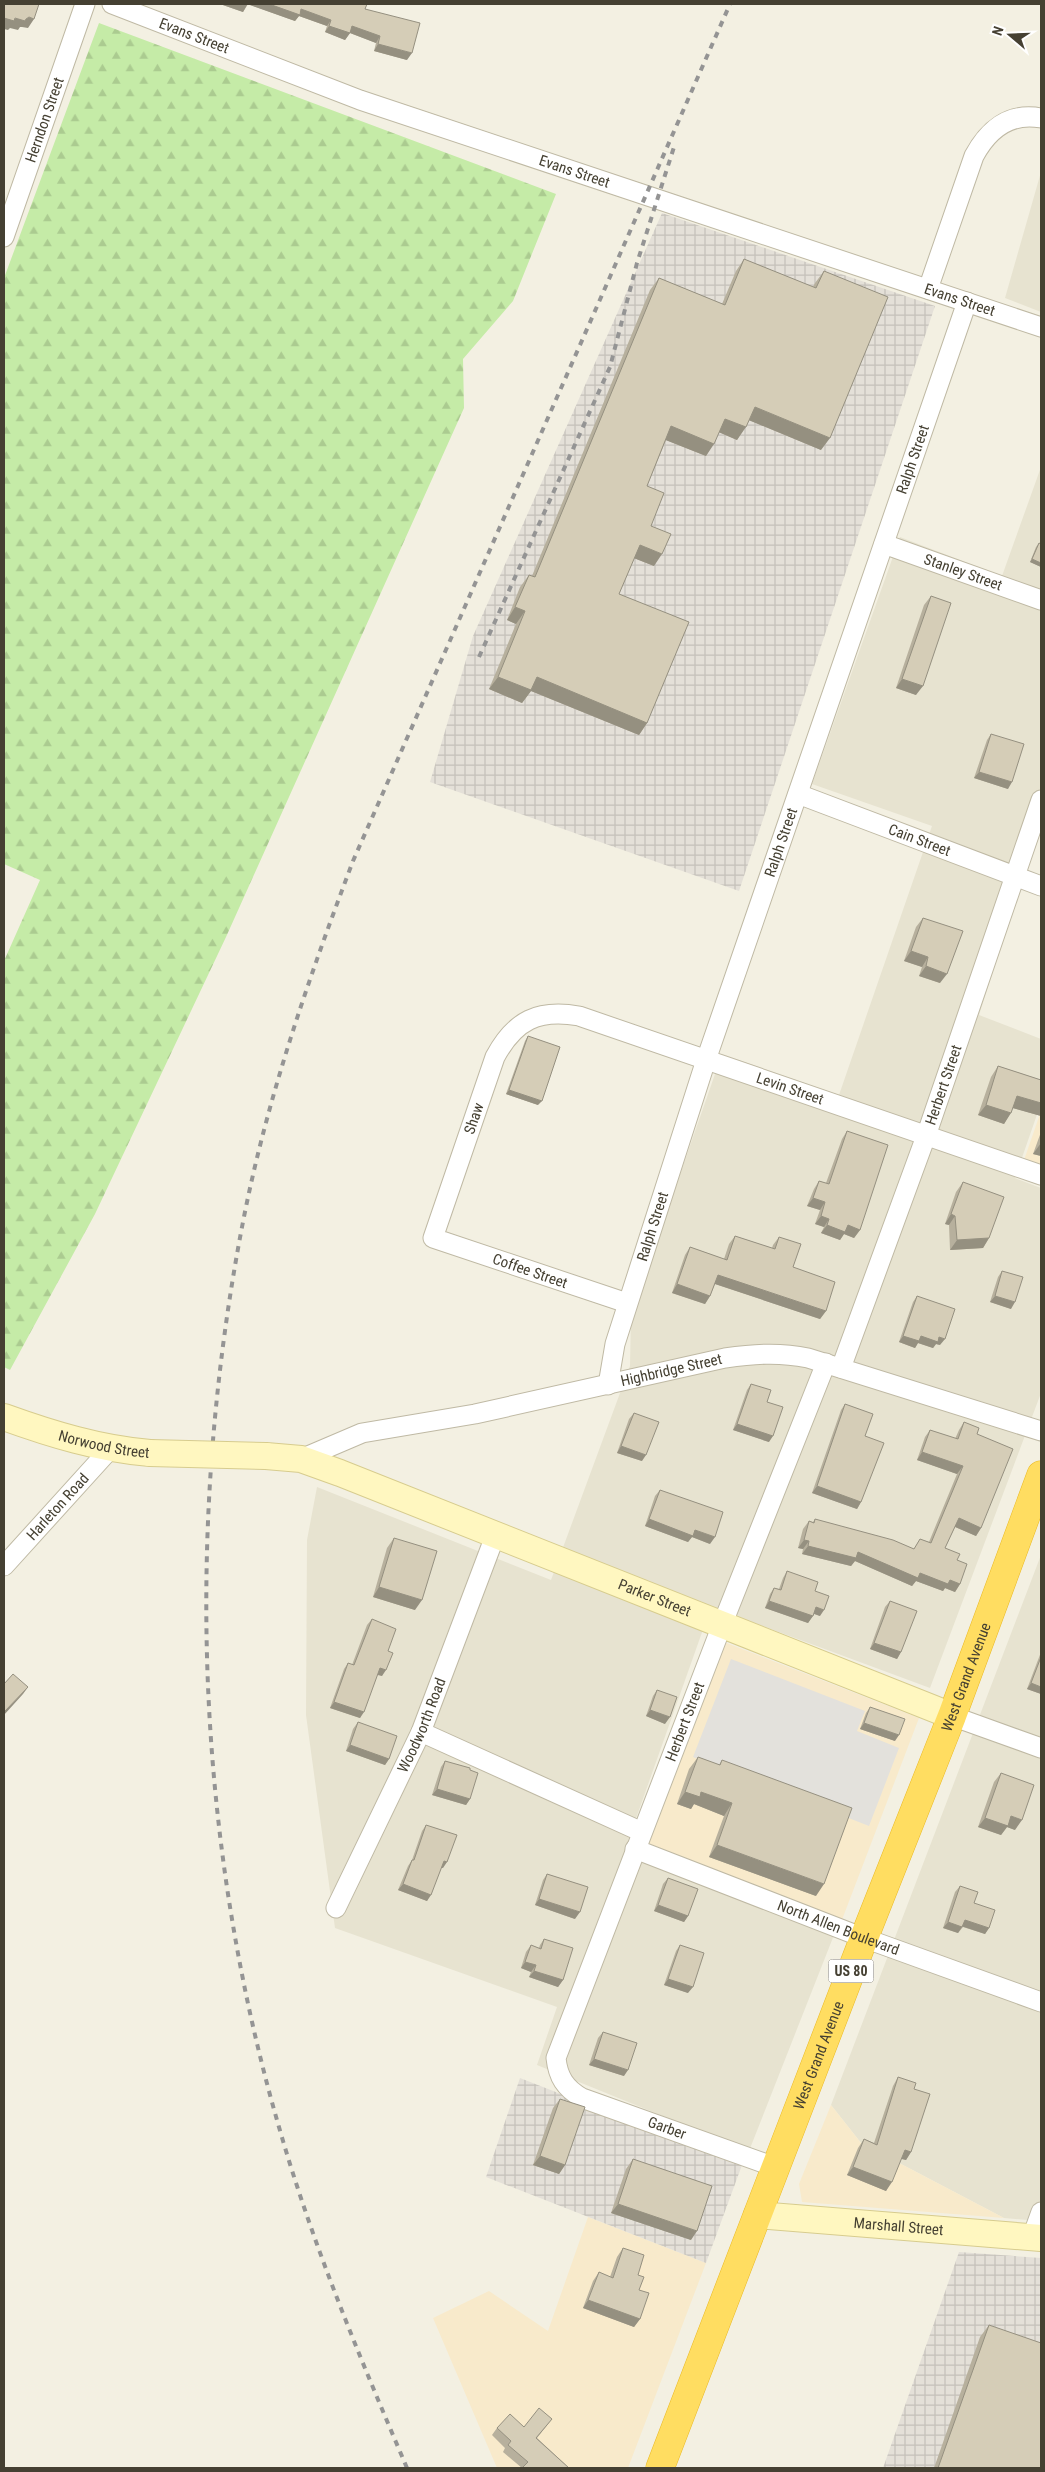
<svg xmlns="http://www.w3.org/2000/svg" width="1045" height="2472" viewBox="0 0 1045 2472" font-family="'Roboto Condensed',sans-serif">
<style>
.residential{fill:#e7e3d0}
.commercial{fill:#f8eacb}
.industrial{fill:url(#industrial-grid)}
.forest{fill:url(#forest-firs)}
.parking{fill:#e3e1dc}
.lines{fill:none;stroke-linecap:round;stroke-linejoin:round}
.street-casing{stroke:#bfb9a4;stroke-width:21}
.secondary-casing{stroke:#d7cc8e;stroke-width:28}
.highway-casing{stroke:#eab925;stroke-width:29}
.street{stroke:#fff;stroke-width:19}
.secondary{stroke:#fff7c0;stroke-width:26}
.highway{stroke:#ffdd61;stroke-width:28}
.rail{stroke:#949494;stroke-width:4;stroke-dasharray:6 6;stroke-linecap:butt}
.secondary-bridge-casing{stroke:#d7cc8e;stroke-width:28;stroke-linecap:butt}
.secondary-bridge{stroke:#fff7c0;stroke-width:26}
.wall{fill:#b7b09d}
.shaded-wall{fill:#959080}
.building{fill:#d5cdb7;stroke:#959080}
.labels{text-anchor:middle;stroke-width:4;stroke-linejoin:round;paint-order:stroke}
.shield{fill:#fff;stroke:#7d7970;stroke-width:1}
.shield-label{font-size:14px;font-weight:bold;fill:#454032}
.street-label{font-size:15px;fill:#454032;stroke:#fff}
</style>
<defs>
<pattern id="industrial-grid" width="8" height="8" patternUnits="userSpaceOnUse" patternTransform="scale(1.25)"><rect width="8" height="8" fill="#e4e0d8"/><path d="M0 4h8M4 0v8" fill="none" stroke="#c5c1ba"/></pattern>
<pattern id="forest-firs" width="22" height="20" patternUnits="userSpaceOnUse" patternTransform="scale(1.25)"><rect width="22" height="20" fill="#c5eba7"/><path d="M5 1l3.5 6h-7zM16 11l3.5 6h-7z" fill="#abcb90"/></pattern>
</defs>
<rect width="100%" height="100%" fill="#f3f0e2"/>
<path class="residential" d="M1041 172V312L1005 298Z
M1041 467V822L979 1015 1041 1039V1103L1015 1178 1041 1188V1393L930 1688 711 1607 623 1855 834 1935 749 2151 537 2065 557 2007 335 1928 306 1715 307 1540 317 1487 551 1580 630 1366 631 1315 722 1054 839 1095 932 826 812 784 900 537 1002 576Z
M1041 1555V2221L1004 2218 903 2165 865 2148 831 2105Z"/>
<path class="commercial" d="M1041 1111V1170L1023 1163Z
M724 1642 919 1718 840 1925 644 1846Z
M831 2105 865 2148 903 2165 1004 2218 802 2202 799 2184Z
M588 2217 706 2263 628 2468H497L433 2318 489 2291 548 2331Z"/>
<path class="industrial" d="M662 213 935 306 739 891 430 782 473 636Z
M520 2078 742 2165 706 2263 486 2177Z
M959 2252 1041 2258V2468H883Z"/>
<path class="forest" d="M99 23 556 194 513 301 463 359 464 408 226 937 95 1214 10 1370 4 1367V961L40 880 4 864V278Z"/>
<path class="parking" d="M731 1659 865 1711 857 1731 899 1748 869 1826 693 1757Z"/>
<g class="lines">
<defs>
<g id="street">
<path id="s1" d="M112 4 360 100 1041 327"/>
<path id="s2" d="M4 237 85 4"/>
<path d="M928 289 974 156C988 130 1009 112 1041 118"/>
<path id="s3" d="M884 544 1041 600"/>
<path id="s4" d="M798 794 1041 886"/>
<path id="s5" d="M627 1303 433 1238 495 1057C515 1020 538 1009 579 1016L1041 1175"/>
<path id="s6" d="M841 1368 926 1136 1041 800"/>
<path id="s7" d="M608 1385 615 1344 706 1060 967 302"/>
<path id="s8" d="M301 1459 362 1433 475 1414 725 1358C753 1354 779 1352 808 1358L1041 1431"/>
<path id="s9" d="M4 1566 111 1448"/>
<path d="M952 1716 1041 1748"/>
<path d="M421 1732 642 1832"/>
<path id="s10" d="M635 1849 864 1938 1041 2002"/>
<path id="s11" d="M336 1908 421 1732 495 1536"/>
<path id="s12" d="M775 2167 582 2098C565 2088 558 2077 556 2058L722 1625 826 1363"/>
<path d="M1032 2237 1041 2212"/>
</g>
<g id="secondary">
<path id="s13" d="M4 1417C51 1434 100 1449 150 1453"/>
<path id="s14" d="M266 1456 301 1459 340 1473 952 1716"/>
<path id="s15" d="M757 2215 1041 2238"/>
</g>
<g id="highway">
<path id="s16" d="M660 2468 864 1938 952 1716 1041 1475"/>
</g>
</defs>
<use href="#street" class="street-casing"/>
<use href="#secondary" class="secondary-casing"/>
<use href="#highway" class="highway-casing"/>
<use href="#street" class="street"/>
<use href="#secondary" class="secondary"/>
<use href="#highway" class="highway"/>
<path class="rail" d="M479 657 610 367 637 263 674 147
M407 2468C360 2358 314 2248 281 2134 195 1841 185 1526 242 1227 266 1101 308 980 353 861L730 4"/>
<defs>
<path id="secondary-bridge" d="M150 1453 266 1456"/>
</defs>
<use href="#secondary-bridge" class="secondary-bridge-casing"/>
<use href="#secondary-bridge" class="secondary-bridge"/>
</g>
<path class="wall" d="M220 4H367L365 9 407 60 374 51 376 43 350 33 345 40 325 32 327 26 299 16 295 21 248 4 243 12Z
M744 259 813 287 815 283 824 271 821 450 749 420 737 440 719 432 706 456 666 440 647 486 654 566 634 558 619 594 647 723 639 735 531 691 522 703 489 689 516 624 507 620 520 587 529 575 532 576 650 290 659 278 722 304 736 271Z
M1039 543 1041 567 1030 562 1036 547Z
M931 596 916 695 896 688 924 605Z
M991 734 1008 789 974 778 987 740Z
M923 918 940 983 919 976 922 967 904 961 916 927Z
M528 1036 538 1105 506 1094 525 1041Z
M998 1066 1041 1080V1116L1013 1108 1004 1124 978 1115 991 1077Z
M847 1131 860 1230 854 1238 844 1234 840 1240 821 1233 824 1227 815 1224 820 1210 807 1206 814 1189 819 1181 826 1183 842 1139Z
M1041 1132V1156L1033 1154Z
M963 1182 989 1238 983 1248 950 1250 949 1225 945 1224 956 1192Z
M735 1236 772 1248 773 1245 779 1237 793 1267 826 1311 820 1319 715 1284 710 1296 705 1304 672 1293 685 1255 690 1247 724 1259 729 1244Z
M1002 1271 1011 1309 990 1302 998 1277Z
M917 1296 940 1345 936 1344 933 1348 918 1343 915 1348 899 1342 913 1302Z
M751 1384 767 1402 769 1442 733 1430 747 1390Z
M845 1404 865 1436 861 1502 857 1509 812 1493 841 1410Z
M634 1413 642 1461 617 1453 629 1419Z
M964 1422 977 1434 981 1528 976 1536 955 1527 945 1548 957 1560 960 1584 955 1592 945 1588 943 1591 916 1581 912 1586 855 1561 851 1566 802 1554 803 1549 798 1548 803 1529 809 1521 813 1522 815 1519 914 1549 920 1539 929 1542 957 1474 917 1460 925 1437 930 1430 955 1439 959 1430Z
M660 1490 710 1544 692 1537 688 1542 645 1526 655 1496Z
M394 1538 415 1610 373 1597 387 1548Z
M787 1571 815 1591 820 1616 814 1614 808 1623 765 1608 770 1594 774 1588 779 1589 783 1578Z
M890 1601 901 1652 897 1659 870 1649 885 1607Z
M372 1619 388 1651 382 1676 377 1675 360 1718 330 1708 344 1669 348 1663 352 1665 367 1625Z
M1041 1652V1694L1027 1689Z
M657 1690 665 1724 646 1716 653 1696Z
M870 1707 895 1741 860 1729 866 1713Z
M358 1722 389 1759 385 1765 346 1751 353 1729Z
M698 1757 719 1765 722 1760 816 1896 709 1857 724 1816 694 1804 691 1809 677 1804 689 1769Z
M445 1761 470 1770V1799L466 1805 432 1795 441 1767Z
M1001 1773 1015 1830 1007 1827 1001 1835 978 1827 994 1782Z
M426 1825 443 1868H441L427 1901 398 1890 408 1866 412 1860 422 1831Z
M547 1874 575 1919 535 1905 543 1880Z
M668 1878 688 1916 684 1922 654 1911 663 1884Z
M960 1886 974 1903 989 1928 985 1934 963 1927 958 1933 943 1928 955 1892Z
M544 1939 563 1980 558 1987 529 1977 531 1972 521 1968 526 1952 531 1945 539 1948 540 1945Z
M680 1945 688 1993 664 1985 676 1951Z
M603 2032 624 2076 589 2065 598 2038Z
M898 2077 914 2089 911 2152 906 2160 901 2159 886 2191 847 2175 858 2148 864 2139 874 2143 893 2086Z
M560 2099 565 2165 559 2174 533 2165 553 2108Z
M633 2159 691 2240 611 2213 626 2169Z
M623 2248 638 2275 639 2290 640 2319 634 2327 583 2308 593 2281 599 2272 610 2277 617 2257Z
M989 2325 1041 2468H934L980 2337Z
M552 2419 537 2438 569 2468H522L503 2452 505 2448 492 2435 497 2428 524 2427Z"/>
<path class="shaded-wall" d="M220 4H242L247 5 243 12Z
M247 4H269L301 9 331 20 327 26 299 16 295 21Z
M29 17 34 19 28 28 22 27H20L18 30 10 28 8 30 4 29V18L26 19Z
M329 26H352L380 36 376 43 350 33 345 40 325 32Z
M378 44 412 53 407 60 374 51Z
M755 407 830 438 821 450 746 419Z
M725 419 746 427 737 440 716 431Z
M671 426 714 444 706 456 663 439Z
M640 545 662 554 654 566 631 557Z
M1032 559 1041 563V567L1030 562Z
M515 607 525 611 516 624 507 620Z
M498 677H537L647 723 639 735 531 691 522 703 489 689Z
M902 679 923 686 916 695 896 688Z
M979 772 1012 782 1008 789 974 778Z
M911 951 928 957 922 967 904 961Z
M926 966 947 974 940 983 919 976Z
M509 1090 542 1101 538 1105 506 1094Z
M1017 1096 1041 1103V1116L1009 1107Z
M986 1105 1011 1113 1004 1124 978 1115Z
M1041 1143V1156L1033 1154Z
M813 1198 825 1202 820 1210 807 1206Z
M951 1214 955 1216 949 1225 945 1224Z
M821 1216 829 1219 824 1227 815 1224Z
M827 1225H848L860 1230 854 1238 844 1234 840 1240 821 1233Z
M989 1238 983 1248 950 1250 957 1240Z
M718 1275 826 1311 820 1319 712 1283Z
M677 1284 710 1296 705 1304 672 1293Z
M995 1296 1015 1302 1011 1309 990 1302Z
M903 1336H921L939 1337 945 1339 940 1345 936 1344 933 1348 918 1343 915 1348 899 1342Z
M737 1424 773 1436 769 1442 733 1430Z
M621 1446 646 1455 642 1461 617 1453Z
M922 1452 963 1466 957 1474 917 1460Z
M817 1486 861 1502 857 1509 812 1493Z
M959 1518 981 1528 976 1536 953 1526Z
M649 1519 695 1530 715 1537 710 1544 692 1537 688 1542 645 1526Z
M804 1540 809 1541 803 1549 798 1548Z
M808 1546 858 1552 920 1573 950 1580 960 1584 955 1592 945 1588 943 1591 916 1581 912 1586 855 1561 851 1566 802 1554Z
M379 1587 422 1600 415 1610 373 1597Z
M769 1601 813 1616 808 1623 765 1608Z
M816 1607 824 1610 820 1616 812 1613Z
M874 1643 901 1652 897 1659 870 1649Z
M380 1668 386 1670 382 1676 376 1674Z
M1031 1683 1041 1687V1694L1027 1689Z
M28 1687 23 1694 4 1715 5 1711Z
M334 1702 364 1712 360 1718 330 1708Z
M650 1710 670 1717 665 1724 646 1716Z
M864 1723 899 1735 895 1741 860 1729Z
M350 1745 389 1759 385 1765 346 1751Z
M437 1789 470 1799 466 1805 432 1795Z
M685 1792H701L732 1803 724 1816 694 1804 691 1809 677 1804Z
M1011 1816 1022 1820 1015 1830 1007 1827 1001 1835 978 1827 985 1818Z
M717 1845 824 1884 816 1896 709 1857Z
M444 1861 447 1862 443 1868 439 1867Z
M403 1884 431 1895 427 1901 398 1890Z
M539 1899 580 1912 575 1919 535 1905Z
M658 1905 688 1916 684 1922 654 1911Z
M965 1920 989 1928 985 1934 961 1926Z
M948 1922 962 1927 958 1933 943 1928Z
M525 1962 536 1965 531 1972 521 1968Z
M534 1971 563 1980 558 1987 529 1977Z
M668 1979 693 1987 688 1993 664 1985Z
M594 2059 628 2070 624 2076 589 2065Z
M905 2150 911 2152 906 2160 899 2158Z
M540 2156 565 2165 559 2174 533 2165Z
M853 2167 892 2182 886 2191 847 2175Z
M618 2204 697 2231 691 2240 611 2213Z
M588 2300 640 2319 634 2327 583 2308Z"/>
<path class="building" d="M4 4H39L34 19 29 17 26 19 25 21 15 18 14 21 4 18Z
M269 4H367L365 9 420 23 412 53 378 44 380 36 352 26 350 33 329 26 331 20 301 9 300 15Z
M744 259 816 288 824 271 888 297 830 438 755 407 746 427 725 419 714 444 671 426 647 486 664 493 651 526 671 534 662 554 640 545 619 594 689 622 647 723 537 677 531 690 498 677 525 611 515 607 529 575 535 577 659 278 725 305Z
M1039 543 1041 544V563L1032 559Z
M931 596 951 603 923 686 902 679Z
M991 734 1024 744 1012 782 979 772Z
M923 918 963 931 947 974 926 966 928 957 911 951Z
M528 1036 560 1047 542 1101 509 1090Z
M998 1066 1041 1080V1103L1017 1096 1011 1113 986 1105Z
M847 1131 888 1145 860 1230 848 1225 845 1232 827 1225 829 1219 821 1216 825 1202 813 1198 819 1181 829 1184Z
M963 1182 1004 1197 989 1238 957 1240 955 1216 951 1214Z
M735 1236 775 1249 779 1237 801 1244 793 1267 835 1282 826 1311 718 1275 710 1296 677 1284 690 1247 727 1260Z
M1002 1271 1023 1277 1015 1302 995 1296Z
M917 1296 955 1309 945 1339 939 1337 938 1342 921 1336 919 1341 903 1336Z
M751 1384 771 1390 767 1402 783 1407 773 1436 737 1424Z
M845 1404 873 1414 865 1436 884 1443 861 1502 817 1486Z
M634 1413 659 1422 646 1455 621 1446Z
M964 1422 979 1428 977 1434 1013 1449 981 1528 959 1518 945 1548 960 1554 957 1560 967 1564 960 1584 950 1580 948 1584 920 1573 918 1578 858 1552 856 1558 808 1546 809 1541 804 1540 809 1521 814 1523 815 1519 893 1540 914 1549 920 1539 931 1543 963 1466 922 1452 930 1430 958 1439Z
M660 1490 723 1512 715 1537 695 1530 693 1536 649 1519Z
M394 1538 437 1551 422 1600 379 1587Z
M787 1571 818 1582 815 1591 829 1596 824 1610 816 1607 813 1616 769 1601 774 1588 781 1590Z
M890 1601 917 1611 901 1652 874 1643Z
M372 1619 396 1629 388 1651 393 1653 386 1670 380 1668 364 1712 334 1702 348 1663 354 1665Z
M1041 1657V1687L1031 1683Z
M13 1674 28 1687 5 1711 4 1710V1684Z
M657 1690 677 1697 670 1717 650 1710Z
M870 1707 905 1719 899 1735 864 1723Z
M358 1722 397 1736 389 1759 350 1745Z
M698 1757 720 1765 722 1760 852 1808 824 1884 717 1845 732 1803 701 1792 700 1797 685 1792Z
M445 1761 470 1768V1770L478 1773 470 1799 437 1789Z
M1001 1773 1034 1785 1022 1820 1011 1816 1008 1826 985 1818Z
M426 1825 457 1835 447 1862 444 1861 431 1895 403 1884 412 1860H414Z
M547 1874 588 1887 580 1912 539 1899Z
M668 1878 698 1889 688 1916 658 1905Z
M960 1886 978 1892 974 1903 995 1910 989 1928 965 1920 962 1927 948 1922Z
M544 1939 573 1948 563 1980 534 1971 536 1965 525 1962 531 1945 541 1949Z
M680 1945 704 1953 693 1987 668 1979Z
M603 2032 637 2043 628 2070 594 2059Z
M898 2077 916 2083 914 2089 930 2094 911 2152 905 2150 892 2182 853 2167 864 2139 877 2145Z
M560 2099 585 2107 565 2165 540 2156Z
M633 2159 712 2186 697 2231 618 2204Z
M623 2248 644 2255 638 2275 644 2277 639 2290 649 2293 640 2319 588 2300 599 2272 613 2278Z
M989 2325 1041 2343V2468H938Z
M539 2408 552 2419 536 2438 569 2468H522L528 2462 508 2445 511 2441 497 2428 510 2414 524 2427Z"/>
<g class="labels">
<rect class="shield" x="828.5" y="1959.5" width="45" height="23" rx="4"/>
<g class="shield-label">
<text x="851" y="1976">US 80</text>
</g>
<g class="street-label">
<text dy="5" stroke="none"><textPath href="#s1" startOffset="88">Evans Street</textPath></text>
<text dy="5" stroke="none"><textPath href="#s2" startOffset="124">Herndon Street</textPath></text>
<text dy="5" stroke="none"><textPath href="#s1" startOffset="492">Evans Street</textPath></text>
<text dy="5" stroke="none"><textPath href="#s1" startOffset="898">Evans Street</textPath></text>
<text dy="5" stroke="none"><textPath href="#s7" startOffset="975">Ralph Street</textPath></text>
<text dy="5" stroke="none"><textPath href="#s3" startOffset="84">Stanley Street</textPath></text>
<text dy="5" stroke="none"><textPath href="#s4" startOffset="130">Cain Street</textPath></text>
<text dy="5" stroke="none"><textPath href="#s7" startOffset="570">Ralph Street</textPath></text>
<text dy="5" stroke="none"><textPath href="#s6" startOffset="301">Herbert Street</textPath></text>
<text dy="5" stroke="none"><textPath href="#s5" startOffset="721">Levin Street</textPath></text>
<text dy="5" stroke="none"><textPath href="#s5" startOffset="331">Shaw</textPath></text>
<text dy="5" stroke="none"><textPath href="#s7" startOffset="165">Ralph Street</textPath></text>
<text transform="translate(530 1271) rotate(19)" y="5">Coffee Street</text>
<text dy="5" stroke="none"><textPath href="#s8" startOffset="382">Highbridge Street</textPath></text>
<text dy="5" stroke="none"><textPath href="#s13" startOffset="104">Norwood Street</textPath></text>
<text dy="5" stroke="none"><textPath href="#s9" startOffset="80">Harleton Road</textPath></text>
<text dy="5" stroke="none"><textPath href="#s14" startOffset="415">Parker Street</textPath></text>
<text dy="5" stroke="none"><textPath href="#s16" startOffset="848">West Grand Avenue</textPath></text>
<text dy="5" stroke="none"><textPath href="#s12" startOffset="615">Herbert Street</textPath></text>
<text dy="5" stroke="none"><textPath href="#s11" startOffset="202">Woodworth Road</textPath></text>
<text dy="5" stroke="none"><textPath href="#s10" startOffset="218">North Allen Boulevard</textPath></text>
<text dy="5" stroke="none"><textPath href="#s16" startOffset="442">West Grand Avenue</textPath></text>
<text transform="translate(667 2128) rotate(20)" y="5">Garber</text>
<text dy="5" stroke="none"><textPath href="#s15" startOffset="142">Marshall Street</textPath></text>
</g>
</g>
<rect width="1045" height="2472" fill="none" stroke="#454032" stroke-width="10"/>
<g transform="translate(1010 35) rotate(289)" stroke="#ffffff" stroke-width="4" paint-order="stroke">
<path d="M0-4L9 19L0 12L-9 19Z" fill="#454032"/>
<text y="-8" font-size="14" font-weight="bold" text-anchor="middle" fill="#454032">N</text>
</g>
</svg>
